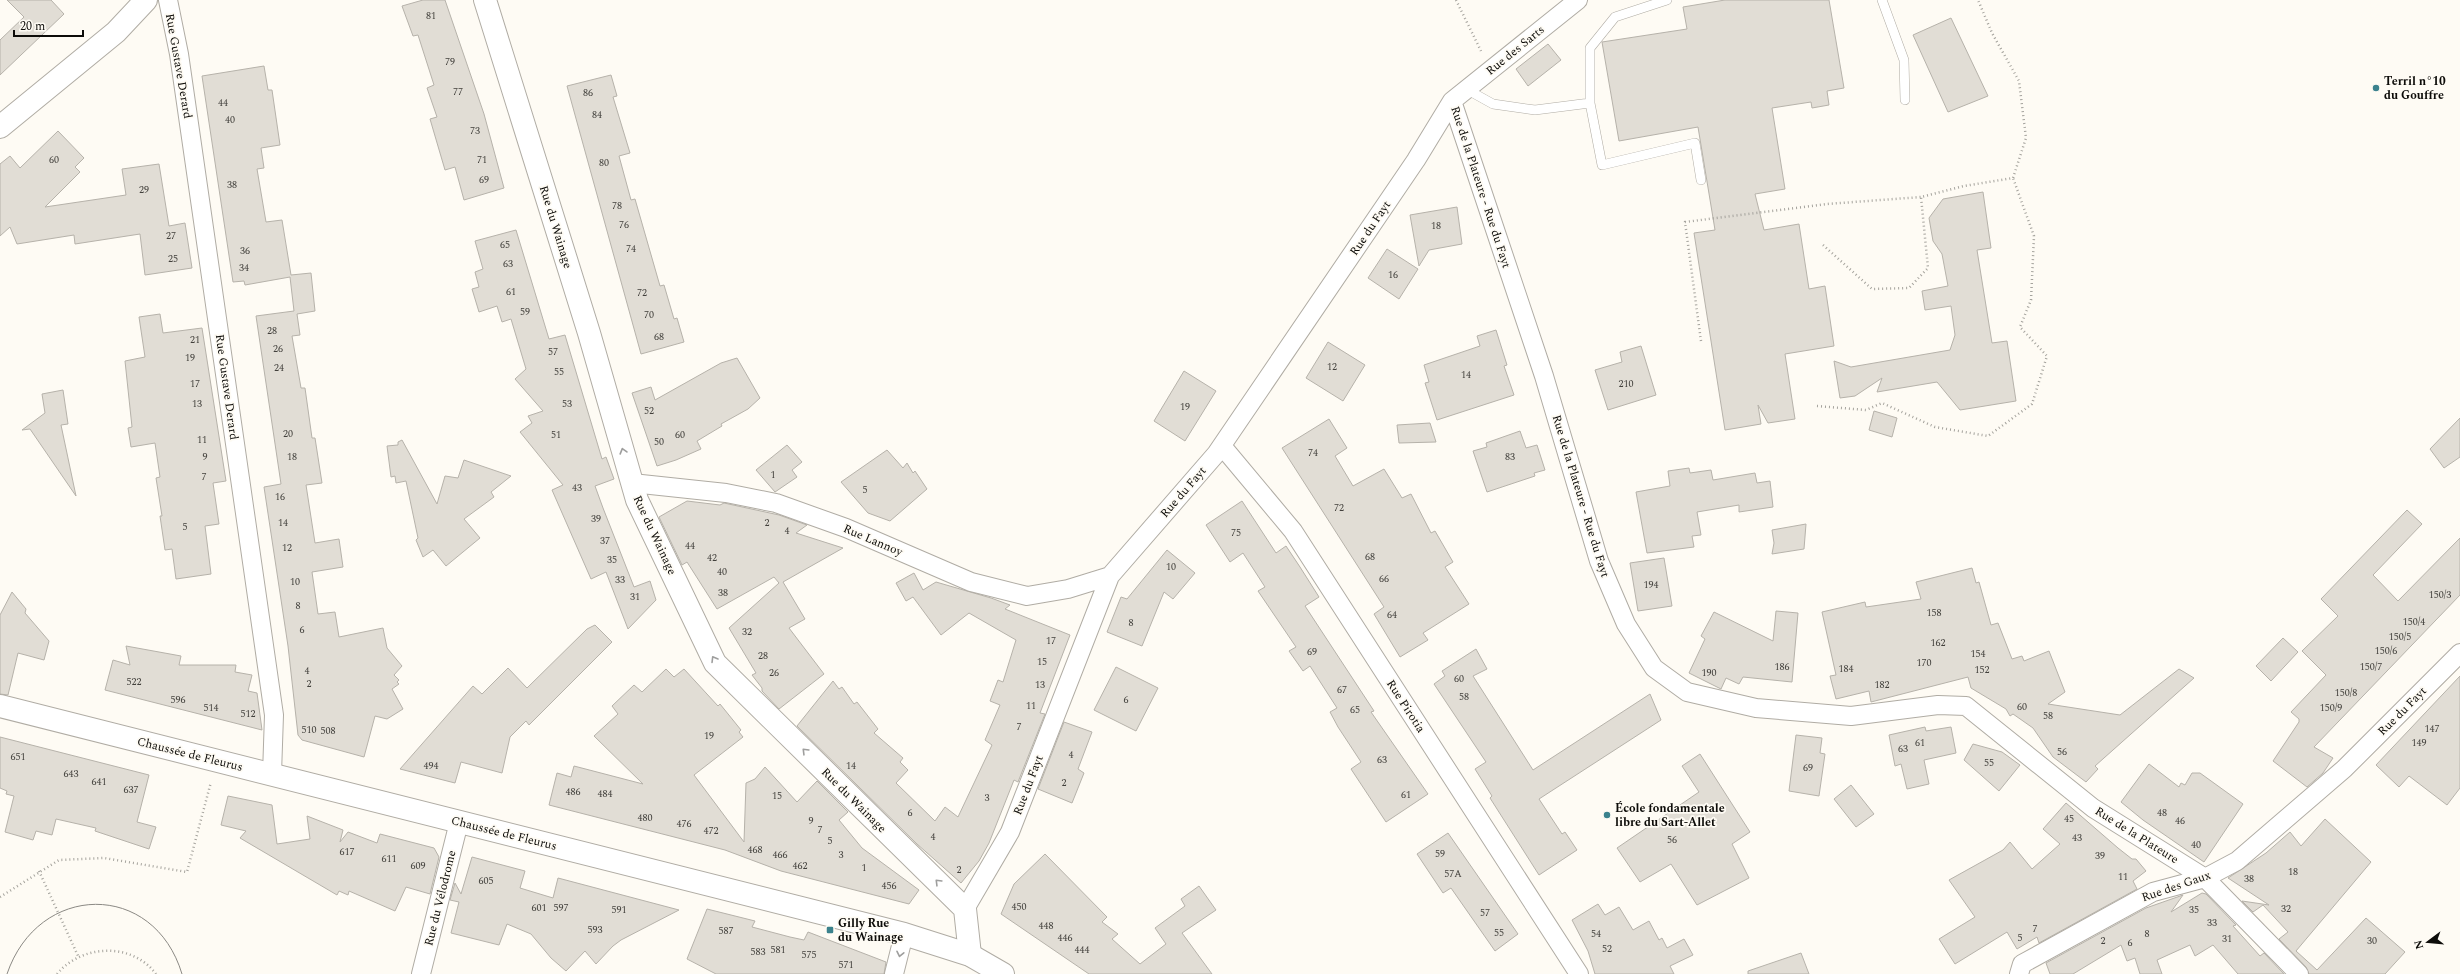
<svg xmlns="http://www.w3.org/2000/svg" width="2460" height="974" viewBox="0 0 2460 974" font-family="Spectral,serif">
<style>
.building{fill:#e1ddd5;stroke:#b6b2aa}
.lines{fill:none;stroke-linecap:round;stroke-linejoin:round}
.lane-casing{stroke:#b0aca4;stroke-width:10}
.street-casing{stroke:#b0aca4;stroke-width:20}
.secondary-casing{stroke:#b0aca4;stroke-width:24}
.primary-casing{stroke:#b0aca4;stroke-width:24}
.path{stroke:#a5a39d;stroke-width:2.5;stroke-dasharray:1 3;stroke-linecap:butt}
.lane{stroke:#fff;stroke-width:9}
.street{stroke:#fff;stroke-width:18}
.secondary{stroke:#fff;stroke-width:22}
.primary{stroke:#fff;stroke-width:22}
.tram{stroke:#8b8984;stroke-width:1}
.path-bridge{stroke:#a5a39d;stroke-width:2.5;stroke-dasharray:1 3;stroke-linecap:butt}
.oneway{stroke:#9e9e9d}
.poi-dot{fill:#3b828d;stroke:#fefbf4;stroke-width:1.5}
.labels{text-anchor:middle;stroke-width:3.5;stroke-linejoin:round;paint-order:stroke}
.number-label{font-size:10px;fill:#42403c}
.street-label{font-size:12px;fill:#0d0c09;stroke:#fefbf4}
.poi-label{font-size:12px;font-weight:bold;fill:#0d0c09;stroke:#fefbf4;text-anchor:start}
</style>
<rect width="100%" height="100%" fill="#fefbf4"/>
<path class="building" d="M7 0H51L64 14 0 75V40L24 17Z
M423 0H445L484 114 504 188 464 200 455 167 445 170 430 119 437 117 427 88 434 85 418 35 413 36 402 6Z
M1725 0H1829L1844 88 1827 91 1829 105 1812 108 1811 102 1772 108 1785 189 1755 194 1764 230 1799 224 1809 289 1825 286 1834 346 1785 354 1795 419 1768 423 1758 405 1761 424 1725 430 1694 233 1715 230 1698 127 1619 141 1602 42 1687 29 1683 7Z
M1951 18 1988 96 1948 112 1913 35Z
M1548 44 1561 60 1528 86 1516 69Z
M264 66 268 90H272L280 145 261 148 264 168 257 169 266 222 282 220 291 275 311 273 315 311 297 314 300 335 292 336 301 388H305L312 438H315L322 483 306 485 315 543 339 539 343 567 312 572 318 614 335 612 339 637 383 628 387 648 402 666 394 675 399 680 397 682 399 684 392 689 403 709 387 719 375 716 364 757 302 740 298 735 288 646 264 487 281 484 256 316 294 311 290 277 245 285 244 281 233 282 202 76Z
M611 75 617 96 613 97 630 153 619 156 631 200 635 199 660 286 664 285 674 319 677 318 684 342 641 354 567 86Z
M58 131 84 158 75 167 80 172 45 207 126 195 122 169 159 164 169 226 185 223 192 268 145 275 140 234 75 244 74 235 17 244 10 227 0 236V164L10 156 20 168Z
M1983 192 1991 248 1977 250 1992 343 2007 341 2016 401 1960 410 1937 382 1877 392 1882 378 1855 396 1840 398 1834 361 1851 367 1950 350 1955 335 1951 306 1925 310 1922 291 1948 286 1942 254 1933 241 1929 218 1943 199Z
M1457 207 1462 244 1429 250 1419 266 1410 215Z
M516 230 549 339 565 335 602 459 606 457 614 479 595 486 603 508 634 587 650 581 656 600 628 629 606 572 591 579 552 490 563 485 520 432 532 423 528 416 543 411 515 379 526 369 511 319 502 322 497 306 479 312 472 289 479 287 475 272 483 269 475 241Z
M1387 249 1418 269 1399 299 1368 278Z
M160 314 163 333 202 328 226 481 213 483 219 524 205 526 211 574 176 579 172 549 165 550 160 516H162L156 478 160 477 155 443 131 447 128 428 132 427 125 361 145 357 139 317Z
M1496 330 1507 365 1504 366 1514 395 1437 420 1425 383 1429 382 1424 365 1480 346 1477 336Z
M1328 342 1365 365 1343 401 1306 378Z
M1641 346 1656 395 1608 410 1595 370 1622 362 1620 352Z
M737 358 760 398 748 409 721 424 722 426 697 441 701 449 676 460 657 466 632 393 651 387 655 400 721 363Z
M1184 371 1216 391 1185 441 1154 421Z
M63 390 68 424 61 425 76 496 30 429 22 430 45 413 42 394Z
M1874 411 1897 418 1892 437 1869 430Z
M2460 418V457L2444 468 2430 449Z
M1329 419 1347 448 1335 456 1353 486 1384 469 1402 498 1411 494 1431 533 1435 531 1453 562 1445 567 1469 604 1423 633 1428 640 1400 657 1374 614 1384 607 1282 448Z
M1430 423 1436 442 1399 443 1397 425Z
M1520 431 1526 448 1537 445 1545 470 1534 473 1535 476 1487 492 1473 451 1487 447 1486 443Z
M402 440 437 504 445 476 458 478 464 460 511 476 491 492 494 497 464 519 480 538 446 566 433 550 423 557 416 540 418 538 406 481 396 483 395 476 391 477 387 446 398 445V442Z
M787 445 802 462 792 470 797 477 775 492 756 470Z
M887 450 903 468 907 463 913 473 915 471 927 489 890 521 868 513 841 482Z
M1689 468 1690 473 1711 470 1713 480 1755 473 1757 483 1770 481 1773 507 1739 512V505L1697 512 1701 535 1692 536 1694 547 1647 553 1636 492 1670 486 1668 471Z
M687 501 720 505 724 503 779 515 807 525 796 533 843 548 783 582 805 619 789 628 824 674 779 709 762 691V688L752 675 756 673 729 628 779 583 774 577 717 609 687 562 682 565 659 517Z
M1242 501 1276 553 1286 546 1300 567 1319 597 1305 606 1374 711 1371 712 1428 794 1386 822 1351 769 1361 762 1338 727 1330 712 1337 708 1310 666 1303 671 1289 651 1296 647 1258 591 1265 587 1243 553 1230 562 1206 525Z
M2407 510 2422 524 2373 575 2398 601 2460 538V595L2314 747 2333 758 2323 773 2307 787 2273 761 2299 722V719L2291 712 2326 675 2302 651 2338 616 2321 599Z
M1806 524 1804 549 1772 554 1774 543 1772 530Z
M1167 550 1195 573 1173 599 1164 592 1142 646 1107 632 1121 597 1127 599Z
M1664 558 1672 606 1638 611 1630 563Z
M1972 568 1976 583 1979 582 1991 625 1998 623 2012 659 2022 656 2024 661 2049 651 2065 692 2048 704 2120 715 2179 669 2194 678 2095 766 2098 769 2086 782 2053 757 2033 728 2013 714 2010 716 2006 709 1971 688 1968 677 1871 702 1869 691 1836 699 1830 676 1836 675 1822 612 1865 602 1866 607 1921 599 1916 582Z
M914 573 923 590 936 582 991 598 1010 605 1005 609 1070 635 1040 713 1045 714 1018 782 1014 780 989 843 979 861 961 883 917 844 797 726 833 681 839 689 842 687 854 704 857 702 878 729 874 733 903 758 900 762 908 770 896 783 935 821 945 807 958 817 992 745 985 740 1000 705 990 701 998 680 1003 682 1016 640 969 613 941 635 913 597 906 601 896 583Z
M12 592 26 609 25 613 49 641 44 660 18 653 8 695 0 694V615Z
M1776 611 1798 613 1792 682 1743 677 1739 684 1726 678 1721 689 1689 673 1705 639 1701 636 1714 612 1773 641Z
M595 625 612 642 529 725 526 721 510 737 502 773 461 762 455 783 400 769 473 686 482 694 508 668 527 688 587 629Z
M2283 638 2298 652 2271 681 2256 666Z
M126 646 181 656 179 665H236L235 672 252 675 248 691 257 693 262 730 105 690 113 660 130 665Z
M1476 649 1487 669 1473 676 1533 770 1650 694 1661 720 1539 799 1562 834 1565 832 1577 850 1539 875 1490 798 1492 796 1475 769 1486 762 1434 684 1445 676 1442 671Z
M1116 667 1158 688 1136 731 1094 710Z
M666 669 674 677 684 669 718 706 720 704 741 730 739 732 743 737 694 775 744 842 746 783 755 779 765 767 797 802 817 781 848 812 839 820 862 848 919 890 909 904 781 871 725 850 549 805 557 773 571 777 574 766 643 784 594 736 618 714 612 706 634 685 642 692Z
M2460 676V788L2447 805 2409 776 2399 787 2376 765Z
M1064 722 1092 732 1078 769 1084 773 1072 803 1038 789Z
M1925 727 1926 731 1951 727 1956 753 1924 760 1929 784 1907 789 1901 764 1895 766 1889 735Z
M1796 735 1822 738 1820 753 1825 754 1819 796 1789 791Z
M0 737 149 775 137 822 156 827 149 849 95 831 96 828 56 819 52 835 36 831 33 840 5 832 14 796 6 794 7 791 0 788Z
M1973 744 2002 752 2020 765 1999 791 1964 760Z
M1700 754 1750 832 1732 844 1749 878 1697 905 1671 864 1640 882 1617 848 1699 792 1682 766Z
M2149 764 2179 787 2181 783 2185 785 2192 773H2200L2243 804 2204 862 2143 820 2121 802Z
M1851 785 1874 814 1856 827 1834 799Z
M228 796 272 805 277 844 310 839 307 816 343 830 340 842 348 832 377 843 380 834 434 848 439 857 430 894 406 887 395 911 349 891 348 895 339 891 337 895 240 838 246 831 221 825Z
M2066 803 2118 848 2132 859H2136L2146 871 2133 881 2137 889 2039 943 2037 937 2017 949 2007 932 1955 964 1939 939 1975 917 1949 880 2003 850 2010 842 2032 869 2060 844 2043 829Z
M2325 819 2371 862 2296 951 2317 970 2366 918 2405 952 2385 974H2309L2306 967 2279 939 2288 932 2263 905 2253 912 2242 901 2269 905 2228 878 2266 853 2290 832 2301 846Z
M1448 833 1518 934 1495 951 1451 888 1443 893 1417 854Z
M1045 854 1107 917 1102 922 1118 934 1112 939 1140 964 1166 944 1155 928 1185 906 1181 899 1199 886 1216 910 1182 933 1212 974H1089L1001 914 1014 884Z
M472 857 525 871 520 888 553 898 558 878 679 910 621 940 613 946 596 964 585 951 566 971 551 958 531 934 507 924 499 945 451 933 459 902 450 900 455 883 461 894Z
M2202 893 2206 894 2236 925 2233 926 2260 956 2264 953 2284 974H2238L2213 945 2195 956 2190 945 2157 960 2162 974H2140L2135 958 2127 961 2121 945 2073 974H2050L2046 963 2146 908 2183 895 2171 912Z
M1598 904 1605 915 1619 907 1633 930 1649 921 1659 940 1662 938 1667 948 1684 939 1693 955 1670 966 1674 974H1595L1588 951 1572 920Z
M707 909 755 921 752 927 790 937 804 940 808 932 886 962 884 974H716L687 959Z
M1801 953 1809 974H1748V971Z"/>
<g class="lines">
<defs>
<path id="lane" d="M1882 0 1904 60 1905 100
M1466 89 1493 104 1535 110 1590 103 1602 165 1695 143 1701 180
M1590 103V48L1615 17 1667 0"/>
<path id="street" d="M168 0 179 54 274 715 272 774
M1452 101 1544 376 1599 561 1626 624 1654 668 1687 692 1756 708 1851 716 1938 705 1966 706 2093 808 2205 878 2299 974
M1222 446 1293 531 1579 974
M632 483 726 493 776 503 846 528 971 582 1027 596 1068 589 1110 576
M965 909 1010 832 1110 576 1216 454 1416 160 1452 101 1578 0
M421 974 459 822
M894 974 904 934
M2019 974 2022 964 2153 892 2205 878 2237 861 2344 769 2460 653"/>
<path id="secondary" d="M485 0 589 333 637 500 715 663 965 909 970 955
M0 127 116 32 146 0"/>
<path id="primary" d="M0 706 904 934 970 955 1003 974"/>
</defs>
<use href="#lane" class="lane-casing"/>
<use href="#street" class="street-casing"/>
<use href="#secondary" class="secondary-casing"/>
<use href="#primary" class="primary-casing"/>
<path class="path" d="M1456 0 1481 51
M1823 245 1872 289 1909 288 1928 268 1921 197 1964 186 2013 178 2026 138 2019 81 1992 33 1978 0
M1701 341 1685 222 1827 204 1921 197
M1817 406 1866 410 1882 403 1935 427 1988 436 2032 404 2047 356 2020 327 2031 300 2034 236 2013 178
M0 897 59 860 104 858 187 872 211 782
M57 974C82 944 132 942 156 974"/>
<use href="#lane" class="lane"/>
<use href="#street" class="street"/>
<use href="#secondary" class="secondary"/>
<use href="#primary" class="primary"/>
<path class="tram" d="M7 974C38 882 154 880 182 974"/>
<path class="path-bridge" d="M39 871 79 958"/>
</g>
<defs><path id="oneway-chevron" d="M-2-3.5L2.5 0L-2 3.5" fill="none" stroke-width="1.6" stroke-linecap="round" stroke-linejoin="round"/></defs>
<g class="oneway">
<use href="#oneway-chevron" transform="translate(623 451) rotate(-106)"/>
<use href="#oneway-chevron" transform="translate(714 659) rotate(-121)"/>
<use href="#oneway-chevron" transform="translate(805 751) rotate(-135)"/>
<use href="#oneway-chevron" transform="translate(938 882) rotate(-135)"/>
<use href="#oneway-chevron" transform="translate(900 954) rotate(102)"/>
</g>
<g class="poi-dot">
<circle cx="2376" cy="88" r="4"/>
<circle cx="1607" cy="815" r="4"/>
<rect x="826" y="926" width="8" height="8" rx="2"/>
</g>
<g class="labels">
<g class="number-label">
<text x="431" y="19">81</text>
<text x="450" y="65">79</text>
<text x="458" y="95">77</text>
<text x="588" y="96">86</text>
<text x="223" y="106">44</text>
<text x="597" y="118">84</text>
<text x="230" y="123">40</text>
<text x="475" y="134">73</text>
<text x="54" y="163">60</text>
<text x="482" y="163">71</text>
<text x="604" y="166">80</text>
<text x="484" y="183">69</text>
<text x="232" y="188">38</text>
<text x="144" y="193">29</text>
<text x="617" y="209">78</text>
<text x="624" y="228">76</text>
<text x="1436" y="229">18</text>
<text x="171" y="239">27</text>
<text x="505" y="248">65</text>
<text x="631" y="252">74</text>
<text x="245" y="254">36</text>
<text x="173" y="262">25</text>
<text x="508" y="267">63</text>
<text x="244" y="271">34</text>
<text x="1393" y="278">16</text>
<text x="511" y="295">61</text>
<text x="642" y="296">72</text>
<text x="525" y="315">59</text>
<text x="649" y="318">70</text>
<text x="272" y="334">28</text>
<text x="659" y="340">68</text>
<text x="195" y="343">21</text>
<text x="278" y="352">26</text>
<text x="553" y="355">57</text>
<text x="190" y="361">19</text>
<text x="1332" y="370">12</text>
<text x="279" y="371">24</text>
<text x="559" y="375">55</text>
<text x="1466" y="378">14</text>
<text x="195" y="387">17</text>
<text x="1626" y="387">210</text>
<text x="197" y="407">13</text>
<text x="567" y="407">53</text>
<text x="1185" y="410">19</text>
<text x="649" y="414">52</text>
<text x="288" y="437">20</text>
<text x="556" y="438">51</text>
<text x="680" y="438">60</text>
<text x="202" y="443">11</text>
<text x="659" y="445">50</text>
<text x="1313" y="456">74</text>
<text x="205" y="460">9</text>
<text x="292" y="460">18</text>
<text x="1510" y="460">83</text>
<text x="773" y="478">1</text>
<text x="204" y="480">7</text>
<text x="577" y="491">43</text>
<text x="865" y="493">5</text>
<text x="280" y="500">16</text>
<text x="1339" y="511">72</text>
<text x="596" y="522">39</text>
<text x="283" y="526">14</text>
<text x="767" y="526">2</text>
<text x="185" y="530">5</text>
<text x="787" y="534">4</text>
<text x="1236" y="536">75</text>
<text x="605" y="544">37</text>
<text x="690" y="549">44</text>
<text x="287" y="551">12</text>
<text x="1370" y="560">68</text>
<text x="712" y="561">42</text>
<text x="612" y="563">35</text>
<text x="1171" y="570">10</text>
<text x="722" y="575">40</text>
<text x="1384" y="582">66</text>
<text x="620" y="583">33</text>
<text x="295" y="585">10</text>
<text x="1651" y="588">194</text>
<text x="723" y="596">38</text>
<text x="2440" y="598">150/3</text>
<text x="635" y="600">31</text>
<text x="298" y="609">8</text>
<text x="1934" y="616">158</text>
<text x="1392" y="618">64</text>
<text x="2414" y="625">150/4</text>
<text x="1131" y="626">8</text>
<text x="302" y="633">6</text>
<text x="747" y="635">32</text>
<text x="2400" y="640">150/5</text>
<text x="1051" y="644">17</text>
<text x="1938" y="646">162</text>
<text x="2386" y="654">150/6</text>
<text x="1312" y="655">69</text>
<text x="1978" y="657">154</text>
<text x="763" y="659">28</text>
<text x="1042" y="665">15</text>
<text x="1924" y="666">170</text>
<text x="1782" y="670">186</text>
<text x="2371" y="670">150/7</text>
<text x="1846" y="672">184</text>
<text x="1982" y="673">152</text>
<text x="307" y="674">4</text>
<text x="774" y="676">26</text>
<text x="1709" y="676">190</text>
<text x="1459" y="682">60</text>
<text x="134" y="685">522</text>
<text x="309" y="687">2</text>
<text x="1040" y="688">13</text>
<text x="1882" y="688">182</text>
<text x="1342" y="693">67</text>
<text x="2346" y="696">150/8</text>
<text x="1464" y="700">58</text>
<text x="178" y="703">596</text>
<text x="1126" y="703">6</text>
<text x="1031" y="709">11</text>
<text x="2022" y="710">60</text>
<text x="211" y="711">514</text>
<text x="2331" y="711">150/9</text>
<text x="1355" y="713">65</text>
<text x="248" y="717">512</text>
<text x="2048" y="719">58</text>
<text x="1019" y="730">7</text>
<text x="2432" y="732">147</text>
<text x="309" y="733">510</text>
<text x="328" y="734">508</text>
<text x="709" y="739">19</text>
<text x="1920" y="746">61</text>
<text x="2419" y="746">149</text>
<text x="1903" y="752">63</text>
<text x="2062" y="755">56</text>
<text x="1071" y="758">4</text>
<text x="18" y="760">651</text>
<text x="1382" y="763">63</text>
<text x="1989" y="766">55</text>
<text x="431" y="769">494</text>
<text x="851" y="769">14</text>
<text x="1808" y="771">69</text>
<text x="71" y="777">643</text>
<text x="99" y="785">641</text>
<text x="1064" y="786">2</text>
<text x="131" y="793">637</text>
<text x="573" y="795">486</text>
<text x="605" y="797">484</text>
<text x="1406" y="798">61</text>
<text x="777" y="799">15</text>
<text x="987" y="801">3</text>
<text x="910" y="816">6</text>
<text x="2162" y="816">48</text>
<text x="645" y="821">480</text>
<text x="2069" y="822">45</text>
<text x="811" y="824">9</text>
<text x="2180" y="824">46</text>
<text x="684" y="827">476</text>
<text x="820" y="833">7</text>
<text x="711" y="834">472</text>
<text x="933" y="840">4</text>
<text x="2077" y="841">43</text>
<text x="1672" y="843">56</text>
<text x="830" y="844">5</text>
<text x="2196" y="848">40</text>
<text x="755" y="853">468</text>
<text x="347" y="855">617</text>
<text x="1440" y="857">59</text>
<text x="780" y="858">466</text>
<text x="841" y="858">3</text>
<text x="2100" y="859">39</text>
<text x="389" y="862">611</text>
<text x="418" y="869">609</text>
<text x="800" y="869">462</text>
<text x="864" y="871">1</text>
<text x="959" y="873">2</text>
<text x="2293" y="875">18</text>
<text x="1453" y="877">57A</text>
<text x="2123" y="880">11</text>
<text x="2249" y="882">38</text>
<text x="486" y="884">605</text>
<text x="889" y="889">456</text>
<text x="1019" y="910">450</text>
<text x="539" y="911">601</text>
<text x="561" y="911">597</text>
<text x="2286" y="912">32</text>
<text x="619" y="913">591</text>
<text x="2194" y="913">35</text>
<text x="1485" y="916">57</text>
<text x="2212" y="926">33</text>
<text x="1046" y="929">448</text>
<text x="2035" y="932">7</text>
<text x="595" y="933">593</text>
<text x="726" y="934">587</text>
<text x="1499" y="936">55</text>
<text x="1596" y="937">54</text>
<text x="2147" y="937">8</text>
<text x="1065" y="941">446</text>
<text x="2020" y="941">5</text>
<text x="2227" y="942">31</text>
<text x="2103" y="944">2</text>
<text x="2372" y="944">30</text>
<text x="2130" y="946">6</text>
<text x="1607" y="952">52</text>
<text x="778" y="953">581</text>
<text x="1082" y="953">444</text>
<text x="758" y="955">583</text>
<text x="809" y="958">575</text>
<text x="846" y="968">571</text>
</g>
<g class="street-label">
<text transform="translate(1515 50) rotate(-39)" y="4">Rue des Sarts</text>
<text transform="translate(179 66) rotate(80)" y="4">Rue Gustave Derard</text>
<text transform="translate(1481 187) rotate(72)" y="4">Rue de la Plateure - Rue du Fayt</text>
<text transform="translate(556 227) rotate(73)" y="4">Rue du Wainage</text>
<text transform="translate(1370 228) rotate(-56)" y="4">Rue du Fayt</text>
<text transform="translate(227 387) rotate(82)" y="4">Rue Gustave Derard</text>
<text transform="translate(1183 492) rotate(-49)" y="4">Rue du Fayt</text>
<text transform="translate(1581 496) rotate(73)" y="4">Rue de la Plateure - Rue du Fayt</text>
<text transform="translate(655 535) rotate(65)" y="4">Rue du Wainage</text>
<text transform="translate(873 540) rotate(23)" y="4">Rue Lannoy</text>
<text transform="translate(1406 706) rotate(57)" y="4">Rue Pirotia</text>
<text transform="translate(2402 711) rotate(-45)" y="4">Rue du Fayt</text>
<text transform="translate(190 754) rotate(14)" y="4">Chaussée de Fleurus</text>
<text transform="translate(1028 785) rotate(-69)" y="4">Rue du Fayt</text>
<text transform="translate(854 800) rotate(45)" y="4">Rue du Wainage</text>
<text transform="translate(504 833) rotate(14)" y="4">Chaussée de Fleurus</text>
<text transform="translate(2137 835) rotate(32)" y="4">Rue de la Plateure</text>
<text transform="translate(2176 886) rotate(-19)" y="4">Rue des Gaux</text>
<text transform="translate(440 898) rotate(-76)" y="4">Rue du Vélodrome</text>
</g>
<g class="poi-label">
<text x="2384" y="85">Terril n°10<tspan x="2384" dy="14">du Gouffre</tspan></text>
<text x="1615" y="812">École fondamentale<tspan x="1615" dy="14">libre du Sart-Allet</tspan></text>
<text x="838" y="927">Gilly Rue<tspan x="838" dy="14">du Wainage</tspan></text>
</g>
</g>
<g transform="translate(2428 942) rotate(254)" stroke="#fefbf4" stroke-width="3" paint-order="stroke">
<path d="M0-3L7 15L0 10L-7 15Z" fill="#0d0c09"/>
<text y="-6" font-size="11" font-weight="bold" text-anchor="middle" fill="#0d0c09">N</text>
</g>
<path d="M14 30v6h69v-6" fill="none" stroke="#0d0c09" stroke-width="2"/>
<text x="20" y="30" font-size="12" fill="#0d0c09" stroke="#fefbf4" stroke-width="3" paint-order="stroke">20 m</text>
</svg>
